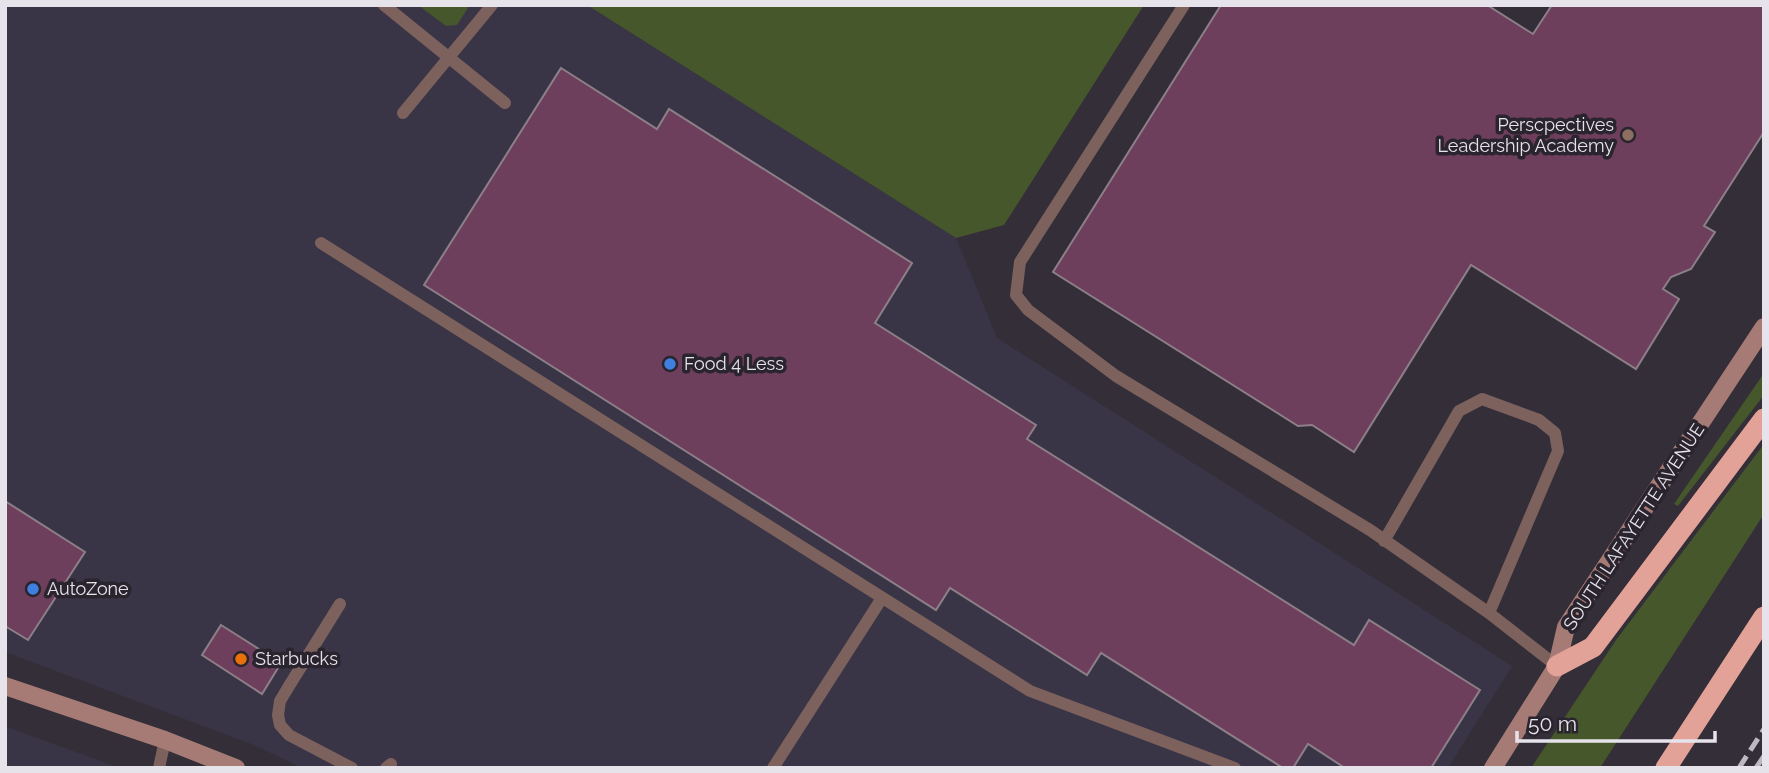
<svg xmlns="http://www.w3.org/2000/svg" width="1769" height="773" viewBox="0 0 1769 773" font-family="Raleway,sans-serif">
<style>
.commercial{fill:#393546}
.green{fill:#46572b}
.building{fill:#6e3e5d;stroke:#8d7f87;stroke-width:2}
.lines{fill:none;stroke-linecap:round;stroke-linejoin:round}
.lane{stroke:#7c615d;stroke-width:12}
.secondary{stroke:#a67b75;stroke-width:18}
.highway{stroke:#e3a298;stroke-width:21}
.rail{stroke:#bdb9c1;stroke-width:5;stroke-dasharray:14 7;stroke-linecap:butt}
.education-dot{fill:#8d6e63;stroke:#29242e;stroke-width:2.5}
.shop-dot{fill:#3f7fe0;stroke:#29242e;stroke-width:2.5}
.food-dot{fill:#e8710a;stroke:#29242e;stroke-width:2.5}
.labels{text-anchor:middle;stroke-width:7;stroke-linejoin:round;paint-order:stroke}
.poi-label{font-size:18px;fill:#e7e3eb;stroke:#29242e;text-anchor:start}
.street-label{font-size:18px;fill:#e7e3eb;stroke:#29242e}
</style>
<rect width="100%" height="100%" fill="#332e38"/>
<path class="commercial" d="M5 5H587L956 238 997 338 1512 666 1448 768H302L254 745 5 652Z
M5 726 62 747 120 768H5Z"/>
<path class="green" d="M418 5H470L457 25 446 26Z
M587 5H1144L1004 225 956 238Z
M1764 373V395L1678 506 1674 504Z
M1764 444V514L1600 768H1531L1616 640Z"/>
<path class="building" d="M1221 5H1487L1533 34 1552 5H1764V132L1704 226 1715 232 1691 269 1671 277 1663 289 1679 299 1636 369 1471 265 1354 452 1312 425 1298 426 1053 272Z
M561 68 657 129 669 109 912 263 875 323 1036 425 1027 439 1354 645 1369 620 1480 690 1431 768H1345L1308 744 1293 768H1283L1101 653 1087 675 950 588 936 610 424 285Z
M5 501 85 552 28 640 5 626Z
M221 625 281 663 262 694 202 655Z"/>
<g class="lines">
<path class="lane" d="M384 5 505 103
M1184 5 1020 262 1016 295 1028 310 1116 376 1370 530 1489 613 1557 666
M403 113 492 5
M321 243 1030 691 1235 768
M1384 541 1459 411 1482 399 1539 420 1555 433 1558 451 1489 613
M340 604 289 686 280 701 278 715 280 725 289 735 352 768
M159 768 165 740
M386 768 391 764
M773 768 882 598"/>
<path class="secondary" d="M5 686 165 740 236 768
M1493 768 1557 666 1566 627 1764 327"/>
<path class="highway" d="M1557 666 1593 647 1764 419
M1666 768 1764 617"/>
<path class="rail" d="M1739 768 1764 729
M1756 768 1764 756"/>
</g>
<circle class="education-dot" cx="1628" cy="135" r="7"/>
<g class="shop-dot">
<circle cx="670" cy="364" r="7"/>
<circle cx="33" cy="589" r="7"/>
</g>
<circle class="food-dot" cx="241" cy="659" r="7"/>
<g class="labels">
<g class="poi-label">
<text x="1614" y="131" text-anchor="end">Perscpectives<tspan x="1614" dy="21">Leadership Academy</tspan></text>
<text x="684" y="370">Food 4 Less</text>
<text x="47" y="595">AutoZone</text>
<text x="255" y="665">Starbucks</text>
</g>
<g class="street-label">
<text transform="translate(1634 527) rotate(-57)" y="6">SOUTH LAFAYETTE AVENUE</text>
</g>
</g>
<rect width="1769" height="773" fill="none" stroke="#e7e3eb" stroke-width="14"/>
<path d="M1517 731v10h198v-10" fill="none" stroke="#e7e3eb" stroke-width="3.5"/>
<text x="1528" y="731" font-size="21" fill="#e7e3eb" stroke="#29242e" stroke-width="5" paint-order="stroke">50 m</text>
</svg>
